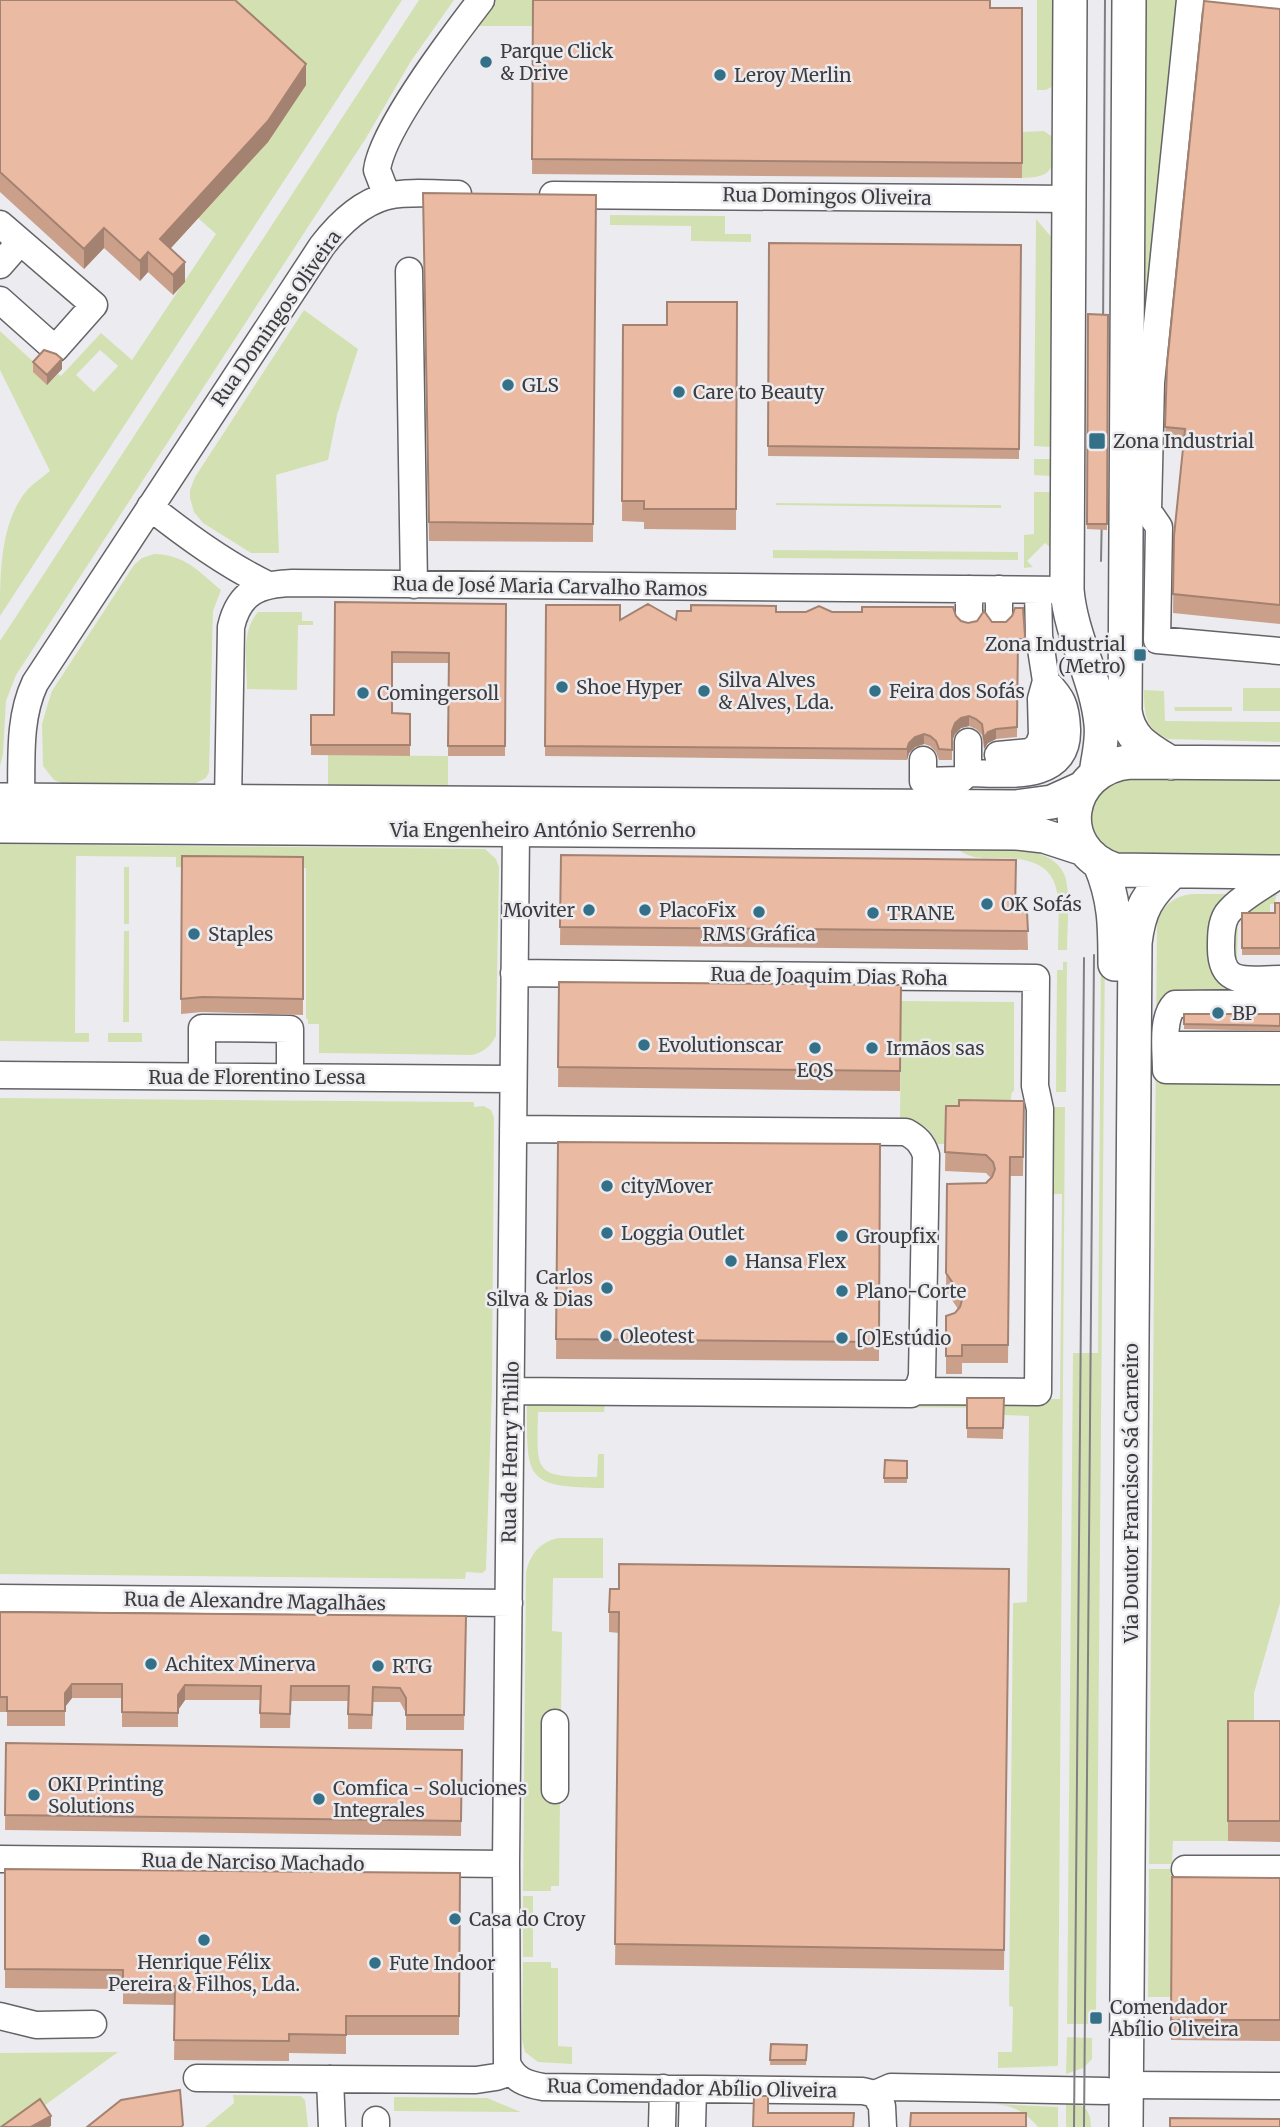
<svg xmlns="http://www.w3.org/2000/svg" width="1280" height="2127" viewBox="0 0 1280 2127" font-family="Merriweather,serif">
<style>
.green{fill:#d3e1b2;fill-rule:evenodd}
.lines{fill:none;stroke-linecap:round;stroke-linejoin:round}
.minor-casing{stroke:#646367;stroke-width:29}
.major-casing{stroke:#646367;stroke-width:36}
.minor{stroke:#fff;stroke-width:26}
.major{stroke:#fff;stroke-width:33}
.tram{stroke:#807f82;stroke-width:2}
.wall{fill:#caa08b}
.shaded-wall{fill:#a48271}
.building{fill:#ebbaa2;stroke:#a48271;stroke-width:2}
.poi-dot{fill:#347188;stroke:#ececf0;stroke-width:2.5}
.labels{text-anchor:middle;stroke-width:5;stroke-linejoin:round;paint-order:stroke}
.poi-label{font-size:19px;fill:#3d3c3e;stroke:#ececf0;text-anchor:start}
.street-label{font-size:19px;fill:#3d3c3e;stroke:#ececf0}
</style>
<rect width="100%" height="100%" fill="#ececf0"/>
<path class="green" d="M213 0H402L0 616C0 573 0 521 28 489 35 482 43 477 50 471L0 370V331L38 366 47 385 58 374 61 376 101 333 132 360 216 234 198 218 268 141 305 85ZM100 350 118 366 94 392 76 375Z
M419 0H454L411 61 366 138 16 675 6 701 3 754 0 766V641Z
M495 0H536L533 26H472Z
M1037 0H1056L1055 85 1046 90H1037Z
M1145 0H1182L1143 381Z
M1044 131 1054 138C1055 167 1054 178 1022 178V132Z
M610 215 725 216V234H751V242L691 241V226L610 225Z
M1036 219 1053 239 1051 447 1034 446Z
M304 310 358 349 337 415 328 460 276 475 279 553H251L203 523 194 512 190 498V490L195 477Z
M1034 459H1051V476L1034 475Z
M1034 492H1051V548L1045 543 1027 561 1033 567 1024 568V535L1034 534Z
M776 503 980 505H1001V508L776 505Z
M773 550 1018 552V560L773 558Z
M154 554C186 555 198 571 221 590L213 611 209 772 206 778 196 783H62L54 780 43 766 42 724 48 703 52 691 134 565 142 558Z
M258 612H302V621H313V625H298L297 690 247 689C247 665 240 632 258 612Z
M1243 688H1280V711H1243Z
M1144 690 1164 691 1165 721 1280 722V742L1168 739C1145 730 1144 712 1144 690Z
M1174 707H1232V711H1175Z
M328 755 448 756V786L328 785Z
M1125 778 1280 779V857H1125C1119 854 1110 852 1105 848 1078 825 1092 785 1125 778Z
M0 844 485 849 496 859 499 867 496 1036C490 1047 484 1052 472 1055L319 1053V1024H308V1019H306V868L176 867V857L76 856 75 1033H89V1042L0 1041Z
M959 850C991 850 1062 839 1067 885 1070 906 1067 929 1067 950H1058C1058 897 1069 858 1000 858 984 858 973 860 959 850Z
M124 867H129V924H124Z
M1192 894H1238L1213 923C1212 949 1202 978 1231 989V996H1173L1160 1068 1280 1076V1603L1254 1693V1741H1228V1841H1173L1172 1864H1149L1157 922C1162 905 1175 896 1192 894Z
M1276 895H1280L1276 896 1275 902 1280 904H1270V916L1238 917 1237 962C1230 956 1229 952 1230 943 1232 913 1252 905 1276 895Z
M124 931H129V1022H123Z
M1101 950H1105L1096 2017H1092V2024H1067L1073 1353H1098Z
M1063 962H1067L1066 1092H1056L1057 970H1063Z
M901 1001 1014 1002V1091L1012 1092 1009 1109 945 1144H937C930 1125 918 1121 900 1120Z
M108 1033H142V1042H108Z
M0 1098 474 1102V1107L484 1106 491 1110 494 1117 492 1390 486 1570 482 1573 466 1572 465 1579 0 1574Z
M1049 1107H1065L1058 2066 998 2068V2052H1012L1013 2007 1009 2006 1013 1603 1027 1602 1029 1416 1004 1415 1003 1408 605 1405 604 1412H538C537 1473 533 1477 597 1477L598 1454H604V1488C523 1487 527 1478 527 1402L935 1406 936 1398 1060 1399 1062 1194H1048Z
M558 1538H603V1578H553L552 1631 562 1632 559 1886H551V1891H523L526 1572C530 1554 540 1542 558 1538Z
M1149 1869H1172V1997H1148Z
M523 1896H533V1957H523Z
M523 1962H551V1968H558V2046L572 2047V2064L538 2062 525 2052 522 2039Z
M1067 2037 1092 2038V2059L1083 2068 1066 2074Z
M118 2052 15 2127H0V2053Z
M233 2095 301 2096 305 2100 308 2127H205L234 2103Z
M394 2097 487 2098 521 2112 394 2111Z
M1066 2099C1083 2105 1091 2108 1091 2127H1066Z
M996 2104 1058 2107V2127H1038C1026 2113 1014 2106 996 2104Z"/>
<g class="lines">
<defs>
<path id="minor" d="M1190 0 1151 383 1148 511 1159 527 1157 640 1280 651
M1211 0 1280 8
M553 195 1069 199
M387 196 377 170C382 129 454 35 481 0
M0 224 94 305 55 349 0 300
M0 265 20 242
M409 271 414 585
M150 507C187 536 225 564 268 585
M969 618V589
M999 618V589
M998 755 1030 752 1038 746 1042 736 1041 699 1046 681 1039 636 1038 590
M923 760V781L960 780 968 773C1003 773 1069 784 1067 729 1066 705 1062 698 1046 681
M968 773V742
M21 800C22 761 18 719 35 683L322 246C338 225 361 203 387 196 409 191 436 194 458 194
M228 802 231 627C239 592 259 584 292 583L1067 590
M516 831 506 1864 507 2063C514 2080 526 2084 543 2087L863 2091 875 2094 891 2087 1106 2091
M1280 874C1264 886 1239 898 1227 914 1221 923 1221 936 1221 946 1220 988 1248 979 1280 979
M514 973 1036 978 1035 1086 1040 1109 1038 1392 915 1391
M1280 1003 1175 1004C1161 1018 1166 1051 1166 1070L1280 1071
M1166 1045H1280
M0 1075 513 1079
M202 1076V1028L290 1029V1077
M511 1391 911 1394 919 1386 922 1376 926 1155C922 1143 917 1138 906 1132L513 1129
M0 1598 509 1603
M555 1790V1723
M0 1859 506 1864
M1185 1869H1280
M0 2016 36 2025 93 2024
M197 2078 476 2080 496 2077 511 2072
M330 2079 332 2127
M1126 2085 1280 2086
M875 2094 882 2106 883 2127
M376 2127V2120
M662 2127 663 2088
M692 2127 693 2089"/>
<path id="major" d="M1070 0 1067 590C1071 637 1097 680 1101 724 1103 741 1098 758 1096 774
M1129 0 1125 711C1129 740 1148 749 1171 763
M1280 763 1130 762C1065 768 1053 850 1115 870L1280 872
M0 800 1016 807 1052 802 1083 788
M0 826 1016 833 1044 836 1084 849
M1100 864C1115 899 1115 926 1115 964
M1126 2127 1135 943C1139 908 1148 895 1172 872"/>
</defs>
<use href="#minor" class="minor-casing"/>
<use href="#major" class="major-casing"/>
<use href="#minor" class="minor"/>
<use href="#major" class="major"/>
<path class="tram" d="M1103 334 1105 0
M1101 561 1102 509
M1074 2127 1084 958
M1084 2127 1094 955"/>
</g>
<path class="wall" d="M0 0 306 85 268 142 170 249 185 282 173 295 148 272 140 281 104 248 84 269 0 192Z
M533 0 1022 8V178L532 174Z
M1280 9V624L1173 613 1174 536 1183 448 1165 446 1167 365Z
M423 193 596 195 593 542 429 541Z
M769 243 1021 245 1019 459 768 456Z
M737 302 736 530 644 529V522L622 521 623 325H667Z
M1088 314 1108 315 1107 530 1087 529Z
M33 362 62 369 47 385 33 372Z
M335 602 506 604 505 756H448L449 663H392V713L410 714V756L311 755V715H334Z
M546 605 620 620H676L776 612H832L956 616 961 621 968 623 977 621 1006 622 1023 608 1025 646 1024 650 1018 649 1017 737 996 739 988 743 984 749 982 735 976 729 969 726 961 728 955 734 952 741V760H939L936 752 930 746 924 744 915 747 909 753 907 760 545 756Z
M561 855 1016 912H1027L1028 950 560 945Z
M182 856 303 857V1015L202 1012 181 1014Z
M1280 903V955H1242V913H1275Z
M559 982 901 985 900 1091 558 1087Z
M1184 1014H1280V1031L1184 1029Z
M1024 1101 1023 1176H1010L1008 1363H962V1374H946V1316L955 1313 958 1309 946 1291 947 1184 986 1183 991 1178 986 1173 945 1171 946 1106H959Z
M558 1142 880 1144 879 1361 556 1359Z
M967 1398H1004L1003 1439 967 1438Z
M907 1461V1483H884V1478Z
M1009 1569 1004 1970 615 1965 619 1633 609 1632V1612L619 1589Z
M0 1612 466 1616 464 1730H406V1713L400 1702H373L372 1729H348V1701H291L290 1728H260V1700H185L178 1710V1727H122V1698H72L65 1707V1726H7V1712H0Z
M1228 1721H1280V1842L1228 1841Z
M6 1743 462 1750 461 1836 5 1830Z
M5 1869 460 1873 459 2035H346V2054L289 2053V2061L174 2060 175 2005 123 2004V1989L5 1988Z
M1172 1877 1280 1878V2041L1171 2040Z
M771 2044 807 2045 806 2065H770Z"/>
<path class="shaded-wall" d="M306 64V85L268 142 160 260V239Z
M104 228V248L84 269V249Z
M148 252V272L140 281V261Z
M185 262V282L173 295V275Z
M62 359V369L47 385V375Z
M969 716V726L961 728 955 734 952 741V731L955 723 961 718Z
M996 729V739L988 743 984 749V738L988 732Z
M924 734V744L915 747 909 753 907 760V749L909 743 915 737Z
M72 1684V1698L65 1707V1693Z
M185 1685V1700L178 1710V1727V1695Z
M51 2116V2126L49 2127H31Z"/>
<path class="building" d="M0 0H235L306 64 268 121 160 239 185 262 173 275 148 252 140 261 104 228 84 249 0 172Z
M533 0H990V8H1022V163L532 159Z
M1204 1 1280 9V605L1173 594 1174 536 1185 429 1165 427 1167 365Z
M423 193 596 195 593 524 429 522Z
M769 243 1021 245 1019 449 768 446Z
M667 302H737L736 509H644V501H622L623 325H667Z
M1088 314 1108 315 1107 524H1087Z
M44 350 56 354 62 359 47 375 33 362Z
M335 602 506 604 505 746H448L449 653 392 652V713L410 714V745H311V715H334Z
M648 604 676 620 677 611H691V605L776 606V612H806L819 606 832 612H862V607H953L956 616 961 621 968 623 977 621 984 611 992 622H1006L1012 616 1015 608H1023L1025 636 1024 639H1018L1017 727 996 729 988 732 984 738 982 724 976 719 969 716 961 718 955 723 952 731V750L939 749 936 741 930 736 924 734 915 737 909 743 907 749 545 746 546 605H620V620Z
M561 855 1016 860 1015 912H1027L1028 931 560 927Z
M182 856 303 857V999L202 997 181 999Z
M1275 903H1280V948H1242V913H1275Z
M559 982 901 985 900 1071 558 1067Z
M1184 1014H1280V1026L1184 1024Z
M959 1100 1024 1101 1023 1157H1010L1008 1345H962V1356H946V1316L955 1313 960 1307 962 1300 959 1292 946 1273 947 1184 986 1183 992 1177 995 1169 993 1162 986 1155 945 1152 946 1106H959Z
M558 1142 880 1144 879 1342 556 1339Z
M967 1398H1004L1003 1428H967Z
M885 1460 907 1461V1478H884Z
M619 1564 1009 1569 1004 1950 615 1944 619 1612H609L610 1589H619Z
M0 1612 466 1616 464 1715H406V1698L400 1688 373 1687 372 1715 348 1714 349 1686H291L290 1714 260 1713 261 1686 185 1685 178 1695V1713L122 1712V1684H72L65 1693V1711H7V1697H0Z
M1228 1721H1280V1821H1228Z
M6 1743 462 1750 461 1821 5 1815Z
M5 1869 460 1873 459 2016H346V2035L289 2034V2041L174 2040 175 1986 123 1985V1970L5 1969Z
M1172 1877 1280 1878V2020H1171Z
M771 2044 807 2045 806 2060H770Z
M180 2090 183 2125 181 2127H87L121 2100Z
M754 2096H768V2113H854L853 2127H753Z
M40 2099 51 2116 31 2127H1Z
M911 2113H1026V2127H910Z
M1170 2118 1280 2119V2127H1170Z"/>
<g class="poi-dot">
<circle cx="486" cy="62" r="7"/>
<circle cx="720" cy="75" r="7"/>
<circle cx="508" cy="385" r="7"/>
<circle cx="679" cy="392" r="7"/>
<rect x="1088" y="432" width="18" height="18" rx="3.5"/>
<rect x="1133" y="648" width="14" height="14" rx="3.5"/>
<circle cx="562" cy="687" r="7"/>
<circle cx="704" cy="691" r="7"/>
<circle cx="875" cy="691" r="7"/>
<circle cx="363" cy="693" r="7"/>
<circle cx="987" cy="904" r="7"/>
<circle cx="589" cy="910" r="7"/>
<circle cx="645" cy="910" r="7"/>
<circle cx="759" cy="912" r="7"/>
<circle cx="873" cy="913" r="7"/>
<circle cx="194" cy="934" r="7"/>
<circle cx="1218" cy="1013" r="7"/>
<circle cx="644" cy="1045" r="7"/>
<circle cx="815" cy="1048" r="7"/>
<circle cx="872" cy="1048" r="7"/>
<circle cx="607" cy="1186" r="7"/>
<circle cx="607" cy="1233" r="7"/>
<circle cx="842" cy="1236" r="7"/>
<circle cx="731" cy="1261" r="7"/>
<circle cx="607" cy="1288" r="7"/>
<circle cx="842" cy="1291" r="7"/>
<circle cx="606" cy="1336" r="7"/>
<circle cx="842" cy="1338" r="7"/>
<circle cx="151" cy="1664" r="7"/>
<circle cx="378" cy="1666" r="7"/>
<circle cx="34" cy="1795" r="7"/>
<circle cx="319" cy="1799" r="7"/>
<circle cx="455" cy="1919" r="7"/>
<circle cx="204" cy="1940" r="7"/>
<circle cx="375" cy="1963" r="7"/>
<rect x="1089" y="2011" width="14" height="14" rx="3.5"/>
</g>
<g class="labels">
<g class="poi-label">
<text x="500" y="58">Parque Click<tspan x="500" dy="22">&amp; Drive</tspan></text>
<text x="734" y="82">Leroy Merlin</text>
<text x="522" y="392">GLS</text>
<text x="693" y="399">Care to Beauty</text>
<text x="1113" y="448">Zona Industrial</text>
<text x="1126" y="651" text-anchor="end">Zona Industrial<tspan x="1126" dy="22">(Metro)</tspan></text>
<text x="718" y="687">Silva Alves<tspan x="718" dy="22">&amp; Alves, Lda.</tspan></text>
<text x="576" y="694">Shoe Hyper</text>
<text x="889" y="698">Feira dos Sofás</text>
<text x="377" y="700">Comingersoll</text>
<text x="1001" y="911">OK Sofás</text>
<text x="575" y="917" text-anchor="end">Moviter</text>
<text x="659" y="917">PlacoFix</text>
<text x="887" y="920">TRANE</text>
<text x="208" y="941">Staples</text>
<text x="759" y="941" text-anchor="middle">RMS Gráfica</text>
<text x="1232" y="1020">BP</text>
<text x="658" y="1052">Evolutionscar</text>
<text x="886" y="1055">Irmãos sas</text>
<text x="815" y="1077" text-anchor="middle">EQS</text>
<text x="621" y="1193">cityMover</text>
<text x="621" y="1240">Loggia Outlet</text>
<text x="856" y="1243">Groupfix</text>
<text x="745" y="1268">Hansa Flex</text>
<text x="593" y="1284" text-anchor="end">Carlos<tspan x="593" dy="22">Silva &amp; Dias</tspan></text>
<text x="856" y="1298">Plano-Corte</text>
<text x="620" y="1343">Oleotest</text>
<text x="856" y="1345">[O]Estúdio</text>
<text x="165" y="1671">Achitex Minerva</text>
<text x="392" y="1673">RTG</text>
<text x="48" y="1791">OKI Printing<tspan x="48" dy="22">Solutions</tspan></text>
<text x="333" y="1795">Comfica - Soluciones<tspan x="333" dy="22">Integrales</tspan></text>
<text x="469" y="1926">Casa do Croy</text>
<text x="204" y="1969" text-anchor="middle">Henrique Félix<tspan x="204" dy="22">Pereira &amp; Filhos, Lda.</tspan></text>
<text x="389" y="1970">Fute Indoor</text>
<text x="1110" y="2014">Comendador<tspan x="1110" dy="22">Abílio Oliveira</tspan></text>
</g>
<g class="street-label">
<text transform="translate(827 196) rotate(1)" y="7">Rua Domingos Oliveira</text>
<text transform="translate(276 318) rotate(-55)" y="7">Rua Domingos Oliveira</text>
<text transform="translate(550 586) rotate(1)" y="7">Rua de José Maria Carvalho Ramos</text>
<text x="543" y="837">Via Engenheiro António Serrenho</text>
<text transform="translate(829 976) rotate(1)" y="7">Rua de Joaquim Dias Roha</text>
<text x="257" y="1084">Rua de Florentino Lessa</text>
<text transform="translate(510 1452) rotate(-89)" y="7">Rua de Henry Thillo</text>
<text transform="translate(1131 1493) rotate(-90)" y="7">Via Doutor Francisco Sá Carneiro</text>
<text transform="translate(255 1601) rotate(1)" y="7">Rua de Alexandre Magalhães</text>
<text transform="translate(253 1862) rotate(1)" y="7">Rua de Narciso Machado</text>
<text transform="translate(692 2088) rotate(1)" y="7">Rua Comendador Abílio Oliveira</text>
</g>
</g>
</svg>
